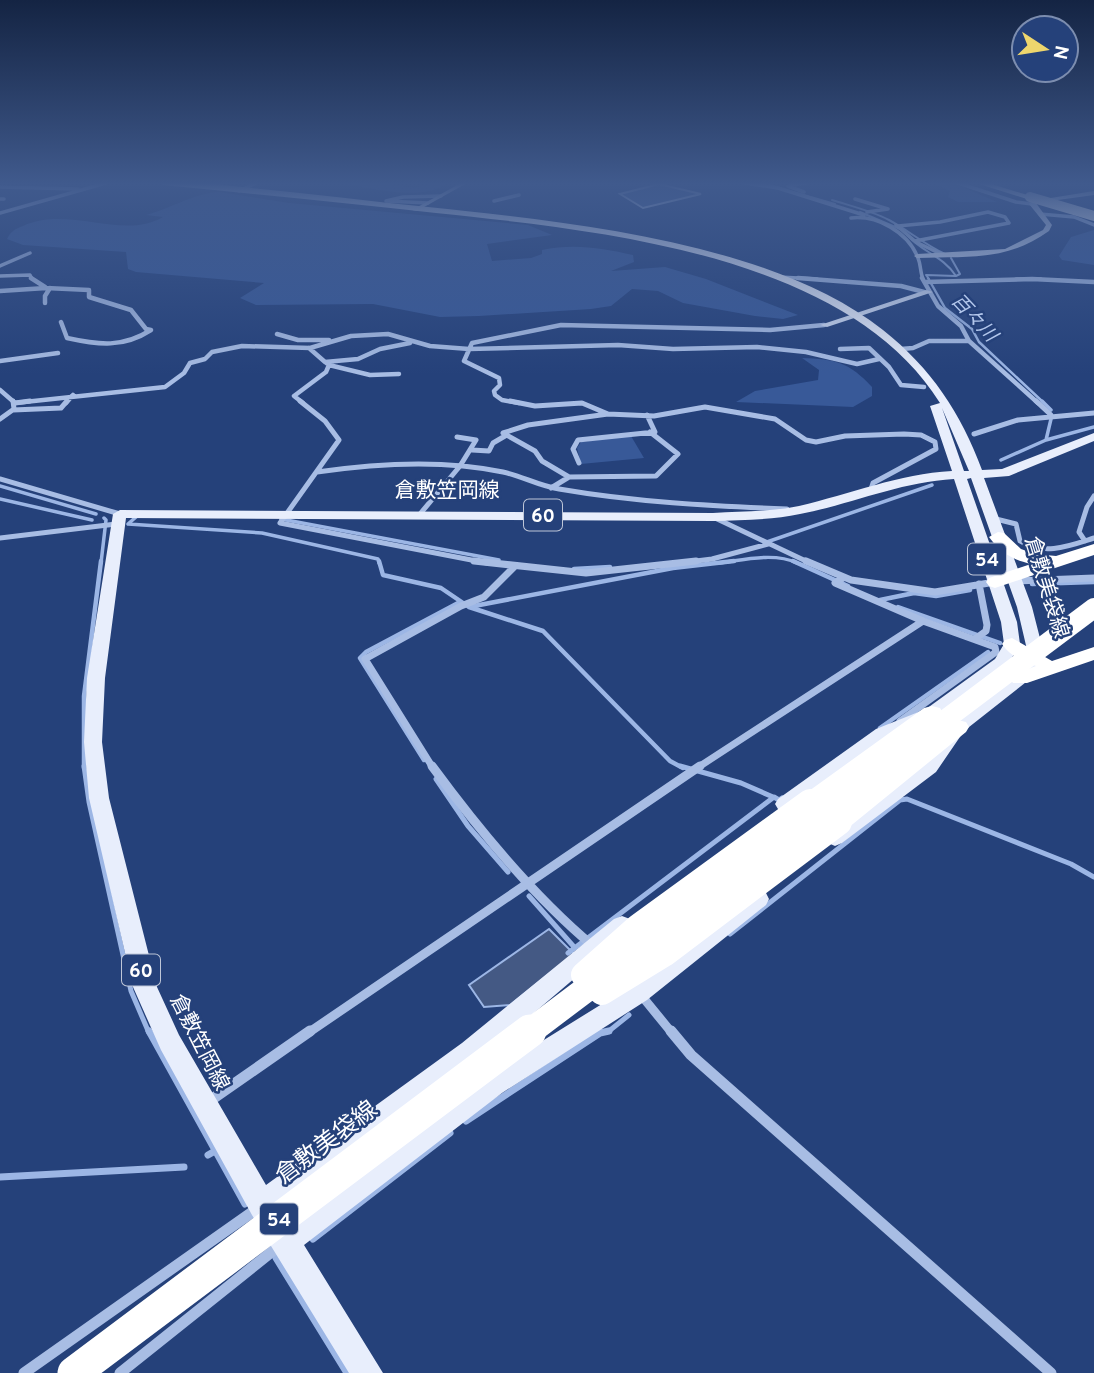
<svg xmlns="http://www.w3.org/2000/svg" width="1094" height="1373" viewBox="0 0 1094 1373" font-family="Overpass,'Noto Sans JP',sans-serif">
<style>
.green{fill:#385998}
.water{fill:#445984;stroke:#9cb6e5;stroke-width:2}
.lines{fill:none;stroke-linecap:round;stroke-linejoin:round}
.stream-far5{stroke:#9cb6e5;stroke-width:2}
.stream-far4{stroke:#9cb6e5;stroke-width:2.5}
.stream-far3{stroke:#9cb6e5;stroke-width:3.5}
.stream-far2{stroke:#9cb6e5;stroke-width:4.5}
.stream-far1{stroke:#9cb6e5;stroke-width:5}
.stream{stroke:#9cb6e5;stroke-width:7}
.building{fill:#4968a1;stroke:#cbd9f3;stroke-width:2}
.street-far5{stroke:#a8bde4;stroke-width:3.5}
.street-far4{stroke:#a8bde4;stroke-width:4.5}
.street-far3{stroke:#a8bde4;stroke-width:5}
.street-far2{stroke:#a8bde4;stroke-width:7}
.street-far1{stroke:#a8bde4;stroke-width:9}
.street{stroke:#a8bde4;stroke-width:11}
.secondary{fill:#d1ddf4;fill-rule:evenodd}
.primary{fill:#e8eefc;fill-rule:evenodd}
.highway{fill:#fff;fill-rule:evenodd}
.highway-bridge-far3{stroke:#fff;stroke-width:10}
.highway-bridge-far2{stroke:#fff;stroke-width:20}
.highway-bridge-far1{stroke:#fff;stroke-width:26}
.highway-bridge{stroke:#fff;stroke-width:33}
.labels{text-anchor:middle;stroke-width:5;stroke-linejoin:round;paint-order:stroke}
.far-water-label{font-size:19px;font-style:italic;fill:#b3c7ec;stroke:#25417a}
.shield{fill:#25417a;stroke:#bec6d7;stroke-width:2}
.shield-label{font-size:19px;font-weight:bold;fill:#fff}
.street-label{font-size:21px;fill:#fff;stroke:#25417a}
.near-street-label{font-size:24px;fill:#fff;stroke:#25417a}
</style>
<rect width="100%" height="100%" fill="#25417a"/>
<path class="green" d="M333 183H385L414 188 433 183H448C417 204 368 185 333 183Z
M953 183 997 202H958L948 197 950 191 935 184Z
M219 192 289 203 528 225 552 235 487 244 492 261 531 258 542 254V250C573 243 603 248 633 255L634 262 611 271 665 267 706 279 798 315 783 319 755 316 683 303 658 291 632 289 611 306 591 309 479 316 440 317 373 304 256 305 240 298 264 283 136 272 128 269 126 252 23 245 7 239C11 231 15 229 23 226 69 205 123 241 163 217L146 215C170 209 194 193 219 192Z
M1094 230V265L1062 260 1059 256 1071 237Z
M802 358C835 359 849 362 872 387V396L853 407 736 402 755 391 818 380 819 370Z
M631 436 644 458 581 464 577 448 581 442Z"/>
<path class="water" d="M549 929 574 954 510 1005 484 1007 469 985Z"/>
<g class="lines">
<path class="stream-far5" d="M769 185 835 204
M832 200C851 206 872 211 889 220 909 231 924 244 945 254
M860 212 900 229
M907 235C922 252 943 256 956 276L926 275 929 279
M951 258 960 274 956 276"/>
<path class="stream-far4" d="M928 278 945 308 972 329 979 342 1044 403"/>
<path class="stream-far3" d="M1042 401 1051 410
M1046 440 1051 419
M1001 460 1046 440 1094 427
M0 486 96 514
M0 499 92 520
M136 517 128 524 262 533 378 559 379 563
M281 519 499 560
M764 543 932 485
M101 563 106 520 104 518
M719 563C743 560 774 552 797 563"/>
<path class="stream-far2" d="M379 561 383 575 441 588 469 607 673 568 734 561
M793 561 848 586
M574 569 610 567
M1032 584 1094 582
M880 600 914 593 936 596 970 590
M469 607 543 631 670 761 683 768
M898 607 1000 643
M880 728 988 652
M424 760 360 658 366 652 460 602
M84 768V696L101 561"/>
<path class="stream-far1" d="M84 766 89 802 131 991 149 1033
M680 766 741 783 773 797
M436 779 468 826 508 872
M529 896 575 948
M730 934 900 800 907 799 1071 864 1094 877
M568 953 774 797 779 800 782 798
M601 1033 609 1031 629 1015"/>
<path class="stream" d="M149 1031 245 1204
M466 1121 600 1033 609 1031
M208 1155 215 1151
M0 1177 184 1167
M313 1239 450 1133
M276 1258 347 1373"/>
</g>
<path class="building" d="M659 184 701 194 643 208 620 194Z"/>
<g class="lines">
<path class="street-far5" d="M745 183 778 188 864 215
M958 183 1016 202 1032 204
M788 186 804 192
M788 186 805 183
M0 187 78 189
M239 191 256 183
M0 199H4
M855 199 888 209 867 212
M494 201 519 195
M428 203 386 201 403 197 441 196
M0 213 106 183
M1040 214 1074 217 1094 225
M851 218C877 215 908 232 918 258 921 265 920 272 923 279
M896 225 916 242 943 255
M898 226 940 222 988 212 1005 217 1009 223 915 241
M0 266 30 253
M0 276 30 275 32 279
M779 277 817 279
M1016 279H1041"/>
<path class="street-far4" d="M31 278 45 287
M798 278 901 286 924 292
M922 278 938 306 961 326 969 341 1038 403
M925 282 1032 279 1094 282
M0 291 46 288 89 290V297L131 310 146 329 151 330C123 348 99 345 67 338L61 322
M45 303V296L50 288
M277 334 298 340H329
M309 348 325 362
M840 349 869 348 889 367 901 385 924 387
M901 349 913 348 929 341H969
M0 361 58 353
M329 365 370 375 399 374
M0 390 15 403
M15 403 165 387 184 373 190 363 205 359 212 352 242 346 310 348 351 336 388 334 430 346 469 349 618 345 673 349 757 347 806 352 857 364 879 359
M66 403 73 395
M303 403 294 396 326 372 329 365 325 362 358 359 380 349 410 343
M519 403 502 400 495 395 494 391 500 385 499 378 464 361 472 343 561 325 770 330 824 325"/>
<path class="street-far3" d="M300 401 325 421 339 440 280 523 487 563
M510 401 535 406 582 403 608 414 654 416 705 407 775 419 806 440 816 442 845 436 904 434 921 435 935 442 936 449 873 483 871 489
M1036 401 1051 415
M15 403 30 401
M13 410 61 408 67 401
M0 419 14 409 13 401
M974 434 1018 420 1094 413
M472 450 489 451 493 443 505 436
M579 463 573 449 578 440 655 432 647 415
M317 472C378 463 442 459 503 472 522 476 539 486 559 489 634 502 711 506 787 509
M569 477 542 461 535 451 503 433 528 425 608 414
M0 479 120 514
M551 488 569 477 656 476 678 454 650 432
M420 514 460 466 476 440 457 437
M713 517 810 563
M992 518 1016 524 1020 541C1044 556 1069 546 1094 538
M0 538 116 524
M1085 541 1079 532 1087 507 1094 496
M680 563 712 559 768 544"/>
<path class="street-far2" d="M474 561 586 573 696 561
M806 561 851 580 935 592 995 582
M843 578 835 583 923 621 995 647 996 652 900 721
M1014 581 1094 578
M975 639 986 631 987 625 979 584
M433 768 365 659 461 606 484 597 514 567
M697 768 923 621"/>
<path class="street-far1" d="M432 766C479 830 532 895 593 946
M641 995 672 1033
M308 1033 700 766"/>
<path class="street" d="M671 1031 691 1055 1051 1373
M208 1102 310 1031
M24 1373 258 1208
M120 1373 279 1246"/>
<path class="secondary" d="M461 183H467L417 211 412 210Z
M1094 191V195L1036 203 1052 225 1049 231C1006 262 967 256 917 258L914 256 917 254 1005 249 1043 230 1046 225 1029 204 1032 201Z
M926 290 933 292 827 327 820 325Z"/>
<path class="primary" d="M160 183H201C277 190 352 199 428 207 566 222 770 241 883 330 931 368 961 413 982 470L1002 469 1094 433V441L1009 476 984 478 1032 607 1044 654 1035 675 964 731 936 772 842 843 835 846 828 843 825 838 828 833 922 762 952 723 1021 668 1028 654 1017 607 971 478 967 479 1017 622 1020 644 1007 666 938 717 890 737 792 809H778L775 804 778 799 876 729 926 709 995 659 1004 644 1001 622 954 479C900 482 852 504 800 514 772 520 742 520 713 521L126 518 105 678 102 742 109 798 157 987 179 1035 266 1185 462 1043 614 919 622 916 630 919 633 925 630 931 480 1059 281 1209 288 1221 484 1077 631 986 750 893 758 891 766 893 769 899 766 905 647 1000 502 1093 304 1245 383 1373H349L252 1215 161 1050 133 987 89 798 84 742 87 678 113 514 120 510 713 513C741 511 771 512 799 506 850 494 899 474 952 471L930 406 940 403C847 253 595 230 436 213 345 203 253 194 163 185ZM942 408 969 471H964Z"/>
<path class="highway" d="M976 183H988L1034 197 1030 200Z
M998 532 1004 533 1021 549 1035 554 1056 556 1094 544V555L995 588 989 586 986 582 989 578 1031 564C1013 560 1001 553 989 537Z
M1012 638 1052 661 1094 647V660L1027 683H1013L1010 679 1013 675 1036 666C1022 661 1011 657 1002 644L1005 640Z
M932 706 940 708 943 713 940 718 818 808 810 810 802 808 798 802 802 796 924 708Z
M958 720 966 722 969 727 966 732 848 828 839 831 830 828 827 822 830 816 950 722Z"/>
<path class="highway-bridge-far3" d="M1030 197 1094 216"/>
<path class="highway-bridge-far2" d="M881 768 1094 608"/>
<path class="highway-bridge-far1" d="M584 975 638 927 810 802
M602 992 664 954 839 822
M528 1033 883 766"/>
<path class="highway-bridge" d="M74 1373 530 1031"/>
</g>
<linearGradient id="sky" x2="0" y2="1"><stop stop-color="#142443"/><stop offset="0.49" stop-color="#405a8d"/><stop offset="1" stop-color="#405a8d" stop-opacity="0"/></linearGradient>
<rect width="1094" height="375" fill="url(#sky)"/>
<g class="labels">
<g class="far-water-label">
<text transform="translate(975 317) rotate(47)" y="7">百々川</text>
</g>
<g class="shield">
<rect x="524" y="499.5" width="38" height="31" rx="5"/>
<rect x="968" y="543.5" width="38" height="31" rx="5"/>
<rect x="122" y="954.5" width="38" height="31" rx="5"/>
<rect x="260" y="1203.5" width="38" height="31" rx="5"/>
</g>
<g class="shield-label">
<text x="543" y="522">60</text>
<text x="987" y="566">54</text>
<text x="141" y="977">60</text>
<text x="279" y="1226">54</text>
</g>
<g class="street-label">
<text x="447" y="497">倉敷笠岡線</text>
<text transform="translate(1047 587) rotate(73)" y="7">倉敷美袋線</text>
<text transform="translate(200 1042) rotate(63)" y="7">倉敷笠岡線</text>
</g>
<g class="near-street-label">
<text transform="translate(326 1142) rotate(-37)" y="8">倉敷美袋線</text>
</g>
</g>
<g transform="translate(1045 49) rotate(102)"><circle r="33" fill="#25417a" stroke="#7c8daf" stroke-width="2"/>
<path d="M0-5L12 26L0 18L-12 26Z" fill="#eed66d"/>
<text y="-10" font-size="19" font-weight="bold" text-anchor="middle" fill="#ffffff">N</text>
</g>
</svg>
